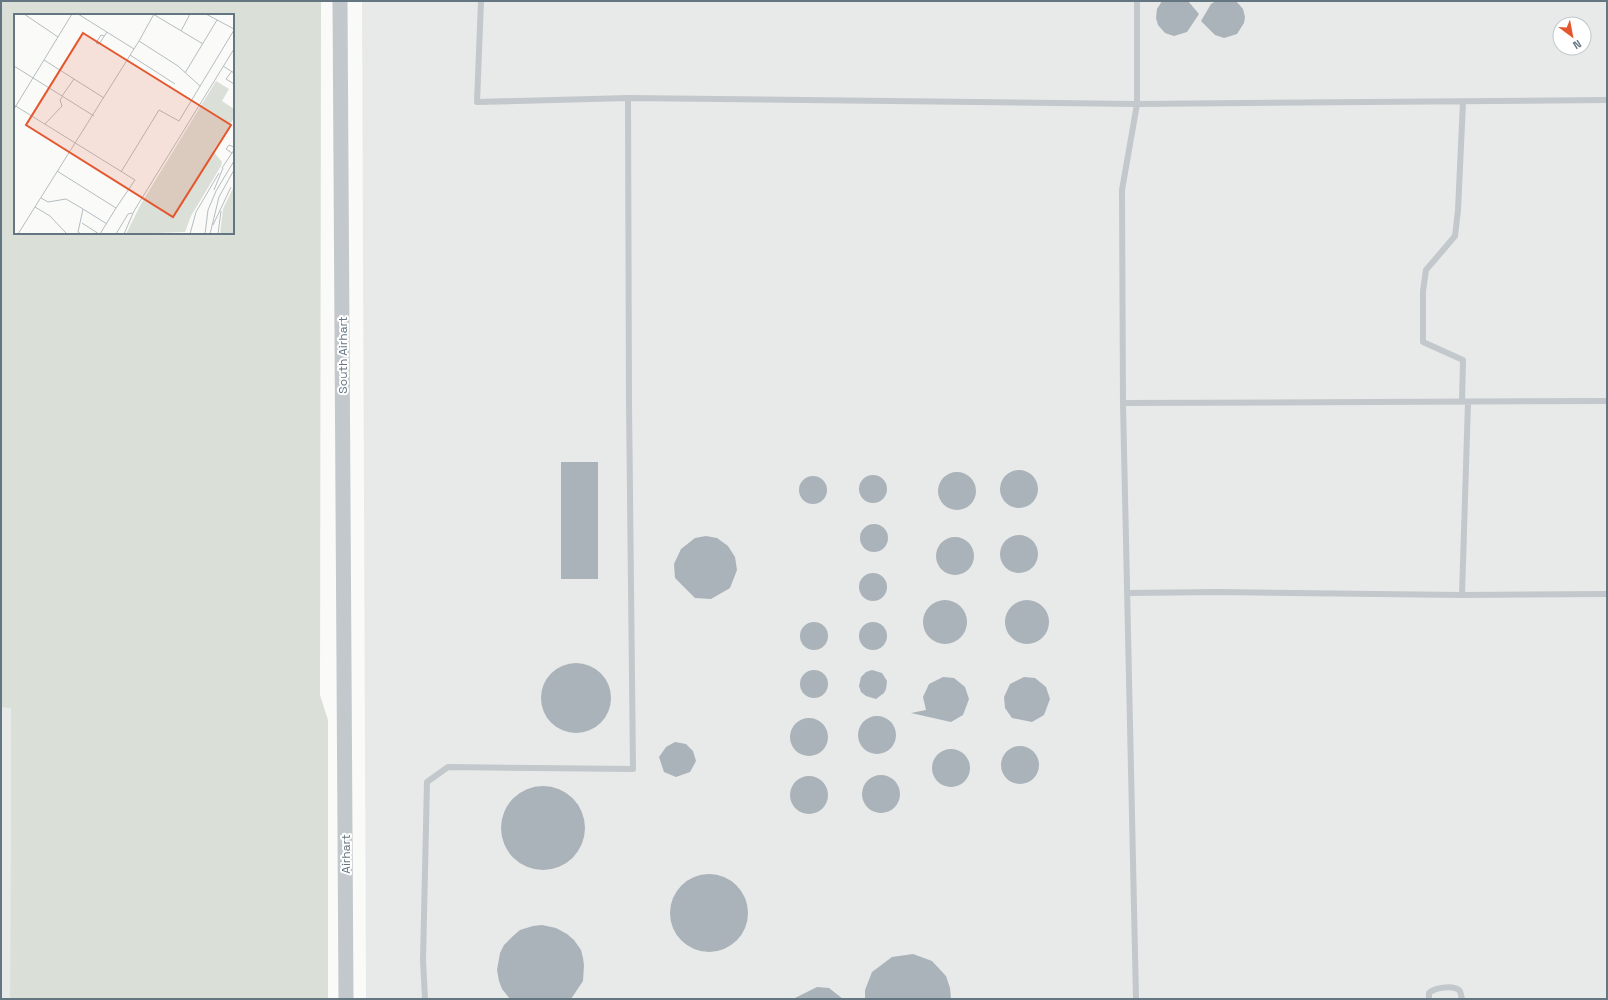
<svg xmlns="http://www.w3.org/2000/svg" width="1608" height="1000" viewBox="0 0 1608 1000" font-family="'Space Grotesk',sans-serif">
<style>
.built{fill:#e8e9e9;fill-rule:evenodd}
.green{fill:#dadfd7;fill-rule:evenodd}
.building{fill:#aab3b9}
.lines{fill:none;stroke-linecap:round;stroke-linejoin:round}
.service{stroke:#c3c8cc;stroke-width:6}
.tertiary{stroke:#c3c8cc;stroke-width:15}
.labels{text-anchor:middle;stroke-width:4;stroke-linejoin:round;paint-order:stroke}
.street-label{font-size:12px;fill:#657683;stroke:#fff}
.inset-road{fill:none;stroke:#b5bdc2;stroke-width:1}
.view{fill:#e4572e;fill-opacity:0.15;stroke:#e4572e;stroke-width:2}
.inset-edge{fill:none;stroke:#657683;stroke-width:2}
</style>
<rect width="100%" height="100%" fill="#fafaf8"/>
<path class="built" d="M362 1H1607V999H366ZM1560 24H1584V48H1560Z
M1 689H11L10 999H1Z"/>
<path class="green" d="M1 1H321L320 695 328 720V999H10L11 708 1 707ZM15 15H233V233H15Z"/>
<path class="building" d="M1162 1H1188L1199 14 1187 32 1174 36 1165 33 1158 25 1156 18 1157 9Z
M1216 1H1236L1243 9 1245 17 1244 23 1237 34 1224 38 1215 35 1201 21 1211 4Z
M561 462H598V579H561Z
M1000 489a19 19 0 1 1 38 0a19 19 0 1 1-38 0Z
M938 491a19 19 0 1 1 38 0a19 19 0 1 1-38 0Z
M859 489a14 14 0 1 1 28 0a14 14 0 1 1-28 0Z
M799 490a14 14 0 1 1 28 0a14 14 0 1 1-28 0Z
M860 538a14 14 0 1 1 28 0a14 14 0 1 1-28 0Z
M1000 554a19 19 0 1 1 38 0a19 19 0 1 1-38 0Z
M706 536 717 538 728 546 735 557 737 570 730 588 711 599 695 598 675 578 674 564 681 549 695 538Z
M936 556a19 19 0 1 1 38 0a19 19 0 1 1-38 0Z
M859 587a14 14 0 1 1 28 0a14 14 0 1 1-28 0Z
M1005 622a22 22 0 1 1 44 0a22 22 0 1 1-44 0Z
M923 622a22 22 0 1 1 44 0a22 22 0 1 1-44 0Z
M800 636a14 14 0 1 1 28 0a14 14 0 1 1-28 0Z
M859 636a14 14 0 1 1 28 0a14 14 0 1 1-28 0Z
M541 698a35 35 0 1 1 70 0a35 35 0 1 1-70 0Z
M872 670 882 673 887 681 886 689 884 693 876 699 866 696 861 692 859 686 861 677 866 672Z
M800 684a14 14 0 1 1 28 0a14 14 0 1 1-28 0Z
M943 677 954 678 965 687 969 699 963 715 951 722 911 713 926 710 923 697 929 684Z
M1024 677 1035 678 1046 687 1050 699 1044 715 1032 722 1012 718 1005 708 1004 697 1010 684Z
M858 735a19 19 0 1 1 38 0a19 19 0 1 1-38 0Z
M790 737a19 19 0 1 1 38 0a19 19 0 1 1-38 0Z
M675 742 686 744 693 751 696 761 690 772 676 777 664 772 659 757 666 747Z
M1001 765a19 19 0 1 1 38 0a19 19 0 1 1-38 0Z
M932 768a19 19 0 1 1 38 0a19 19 0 1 1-38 0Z
M862 794a19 19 0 1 1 38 0a19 19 0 1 1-38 0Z
M790 795a19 19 0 1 1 38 0a19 19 0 1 1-38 0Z
M501 828a42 42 0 1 1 84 0a42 42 0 1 1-84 0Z
M670 913a39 39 0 1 1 78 0a39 39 0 1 1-78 0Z
M542 925 556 928 567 934 574 940 581 950 583 958 584 965 583 981 571 999H510L502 989 499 981 497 970 500 953 504 945 513 936 520 930 533 926Z
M913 954 932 961 946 976 950 988 951 999H865V990L872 972 892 957Z
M817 987 829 988 843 999H793Z"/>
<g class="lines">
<path class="service" d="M481 1 477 102 628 98 1137 104 1607 100
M1462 402 1463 360 1423 342V291L1426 270 1455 236 1458 210 1463 102
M1468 402 1462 595 1607 594
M1123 403 1607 401
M1127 593 1219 592 1462 595
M425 999 423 960 427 782 448 767 633 769 629 402 628 98
M1136 999 1123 403 1122 190 1137 104V1
M1429 999V993C1436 987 1454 985 1460 991L1462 999"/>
<path class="tertiary" d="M340 1 346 999"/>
</g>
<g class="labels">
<g class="street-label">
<text transform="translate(343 355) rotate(-90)" y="4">South Airhart</text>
<text transform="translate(346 854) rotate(-90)" y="4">Airhart</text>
</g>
</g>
<g transform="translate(14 14)">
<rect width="220" height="220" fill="#fafaf8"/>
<path d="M202 67 215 75 208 87 220 95V104L199 137 208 148 207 152 177 202 171 218 112 220 127 190ZM220 172V220H206L209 195Z" fill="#dadfd7"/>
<path class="inset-road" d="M10 0 44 23M64 0 120 35M139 0 189 30M192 0 220 15M167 17 176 0M90 22 87 21 82 29 85 30 93 18M125 27 140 0M116 41 161 70M30 46 60 65 48 82M0 52 80 102M209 52 220 59M218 57 212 65 220 70M171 59 203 6M60 65 90 84M0 91 121 166 102 194 43 157M0 95 58 0M31 110 48 92 46 86 48 83M218 139 212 135 215 131 220 133M208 154 220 136M107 158 145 96 165 107 220 16M200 176 209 154M27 184 34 188 52 185 69 195 64 218 67 220M21 193 36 202 53 220M69 195 93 210M68 209 85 220M199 211 217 173M4 220 125 27 164 52 186 72M86 220 102 194M102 220 114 200 118 199M110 220 120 197 220 35M176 220 182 198 205 159M191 220 194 196 202 177 220 147M196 220 205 183 220 156M204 220 207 197"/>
<path class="view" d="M69 19 217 111 159 203 12 111Z"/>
<rect width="220" height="220" class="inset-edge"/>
</g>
<rect width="1608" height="1000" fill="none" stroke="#657683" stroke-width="4"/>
<g transform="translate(1572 36) rotate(148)"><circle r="19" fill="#ffffff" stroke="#c1c8cd"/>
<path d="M0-3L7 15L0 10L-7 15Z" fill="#e4572e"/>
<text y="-6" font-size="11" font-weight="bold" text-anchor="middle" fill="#657683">N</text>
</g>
</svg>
